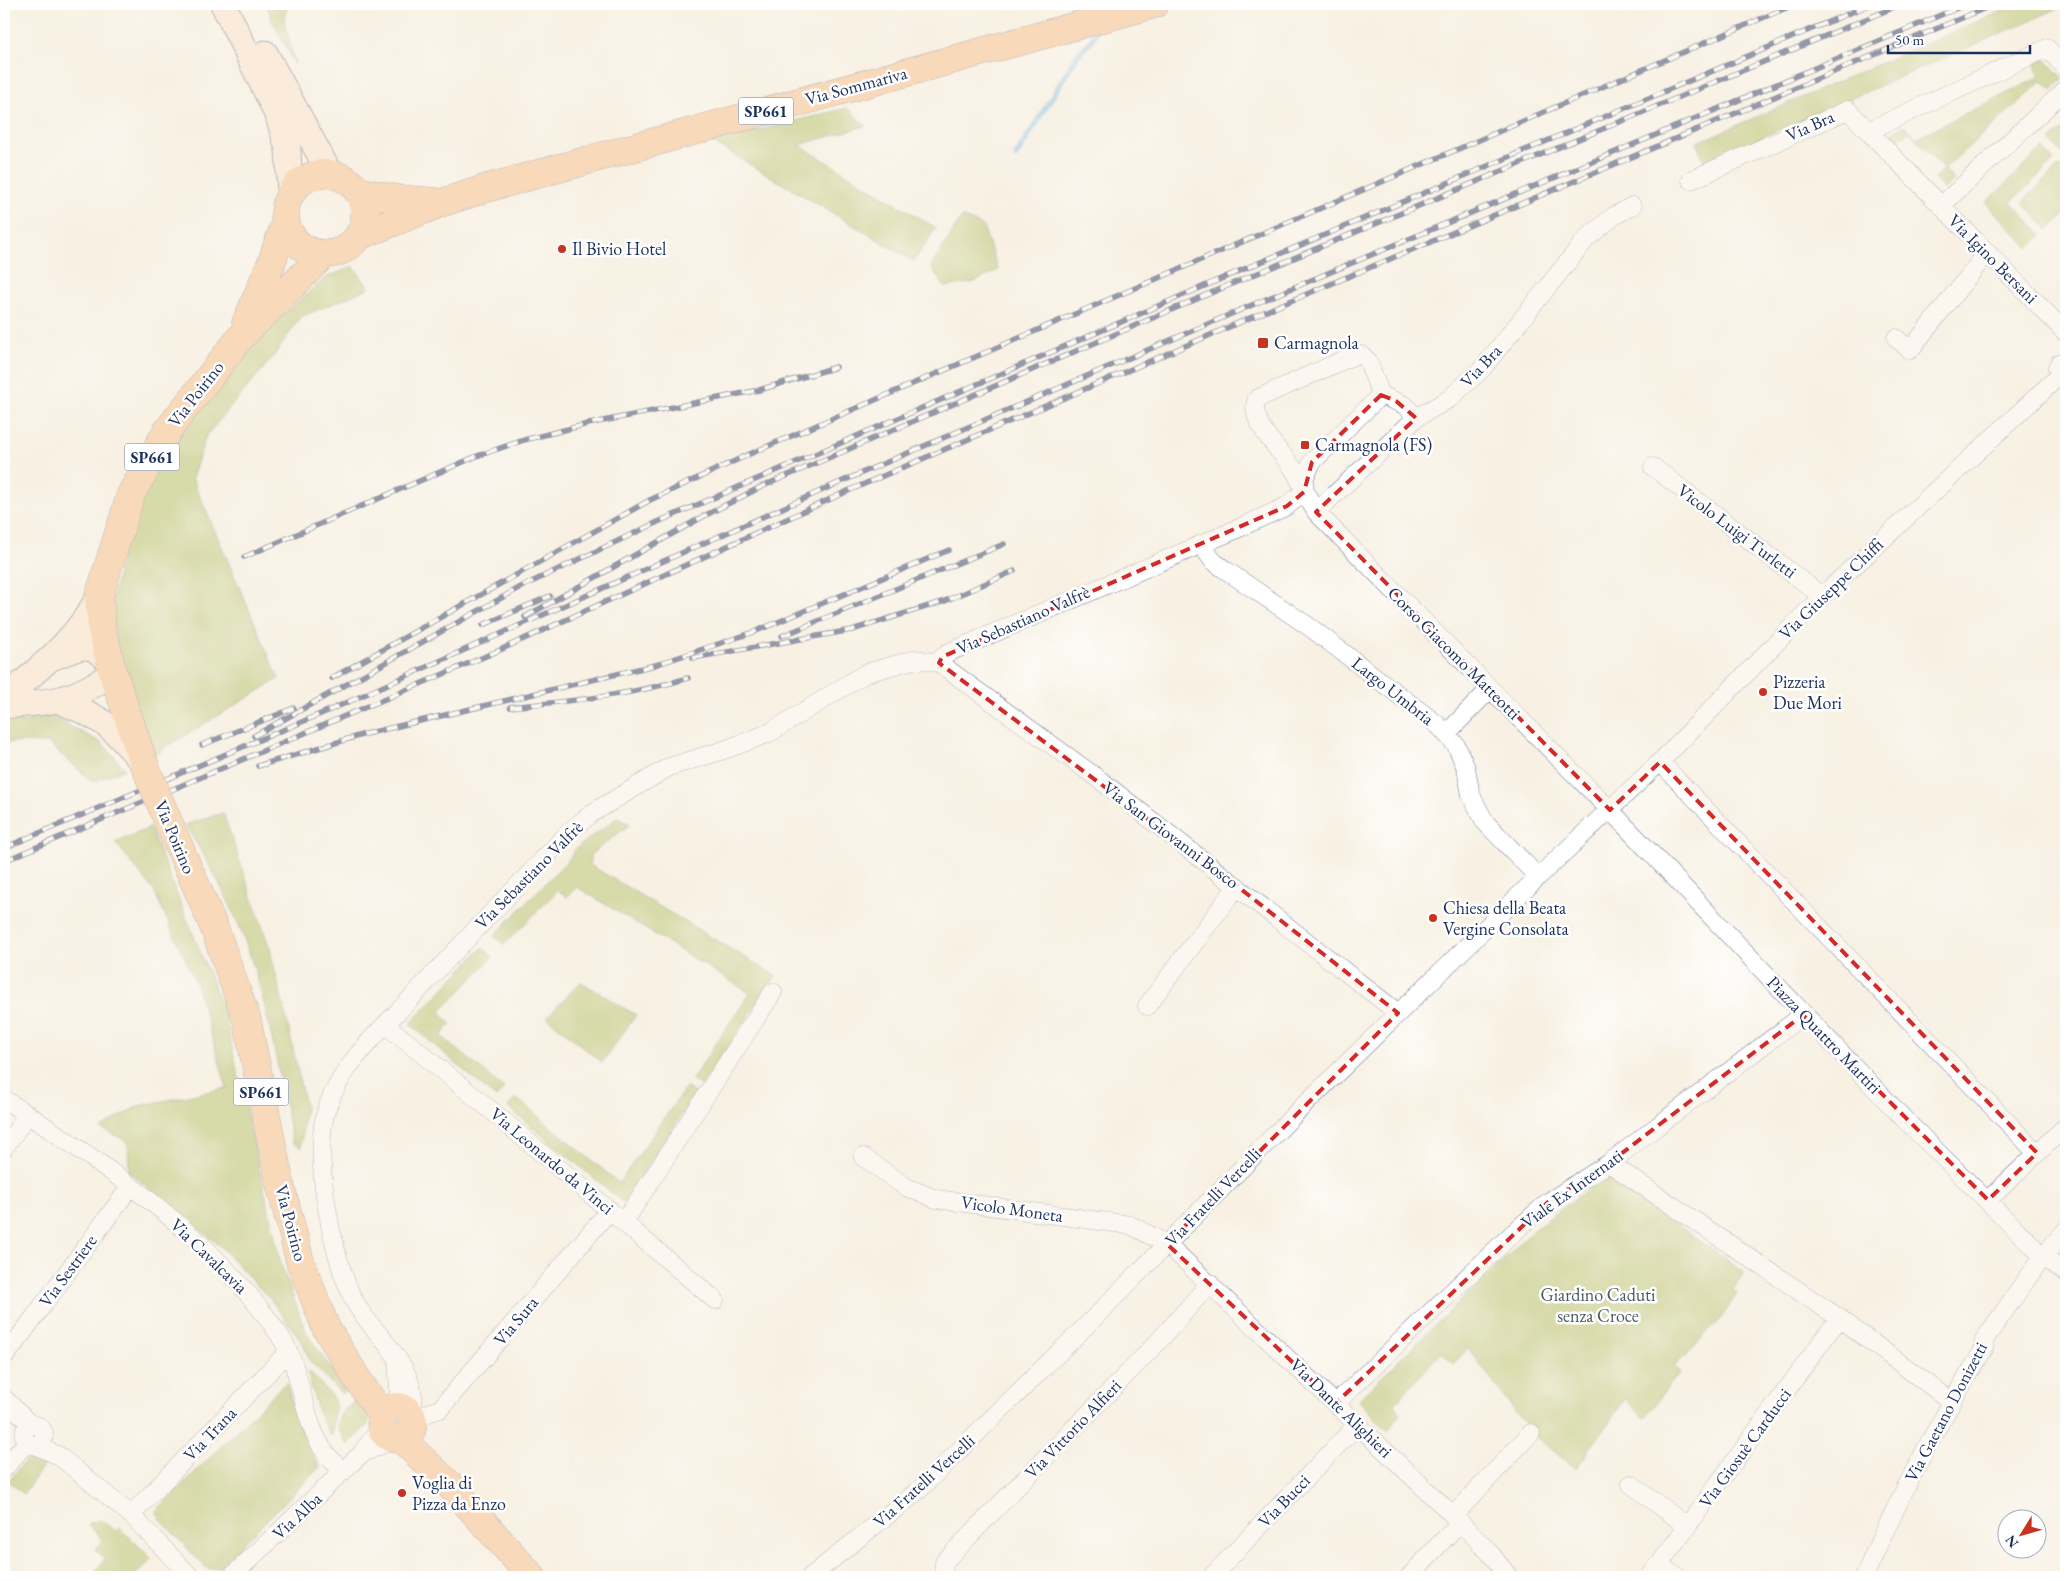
<svg xmlns="http://www.w3.org/2000/svg" width="2070" height="1581" viewBox="0 0 2070 1581" font-family="'EB Garamond',serif">
<style>
.green{fill:#b0c063;stroke:#667860}
.lines{fill:none;stroke-linecap:round;stroke-linejoin:round}
.stream{stroke:#6eb8e7;stroke-width:5.5}
.street-casing{stroke:#68738d;stroke-width:19}
.secondary-casing{stroke:#68738d;stroke-width:27}
.primary-casing{stroke:#68738d;stroke-width:29}
.street{stroke:#fff;stroke-width:18}
.secondary{stroke:#fce5cf;stroke-width:25}
.primary{stroke:#f8bd88;stroke-width:28}
.rail-casing{stroke:#1b2f5e;stroke-width:5.5}
.rail{stroke:#fff;stroke-width:4;stroke-dasharray:11;stroke-linecap:butt}
.primary-bridge-casing{stroke:#68738d;stroke-width:29;stroke-linecap:butt}
.primary-bridge{stroke:#f8bd88;stroke-width:28}
.marked{fill:none;stroke:#d62828;stroke-width:4;stroke-dasharray:10 6;stroke-linejoin:round}
.poi-dot{fill:#c8321e;stroke:#fff;stroke-width:2}
.labels{text-anchor:middle;stroke-width:5;stroke-linejoin:round;paint-order:stroke}
.shield{fill:#fff;stroke:#5f6d8e;stroke-width:1}
.shield-label{font-size:16px;font-weight:bold;fill:#1b2f5e}
.street-label{font-size:18px;fill:#1b2f5e;stroke:#fff}
.poi-label{font-size:18px;fill:#1b2f5e;stroke:#fff;text-anchor:start}
.park-label{font-size:18px;fill:#485a60;stroke:#fff}
</style>
<rect width="100%" height="100%" fill="#fff"/>
<filter id="ink" filterUnits="userSpaceOnUse"><feTurbulence type="fractalNoise" baseFrequency=".02" numOctaves="2"/><feDisplacementMap in="SourceGraphic" scale="10" xChannelSelector="R" yChannelSelector="G"/><feConvolveMatrix kernelMatrix="1 2 1 2 8 2 1 2 1" color-interpolation-filters="sRGB"/></filter>
<filter id="wash" filterUnits="userSpaceOnUse"><feTurbulence type="fractalNoise" baseFrequency=".0096" numOctaves="4" result="noise"/><feDisplacementMap in="SourceGraphic" scale="20" xChannelSelector="R" yChannelSelector="G"/><feGaussianBlur stdDeviation="1.12" result="paint"/><feColorMatrix in="noise" values="0 0 0 0 0 0 0 0 0 0 0 0 0 0 0 0 0 1.4 0 .05"/><feComposite in="paint" operator="in"/></filter>
<g filter="url(#wash)">
<rect width="100%" height="100%" fill="#f8f1e3"/>
<path class="green" d="M266 4H287L284 21 295 64 273 22Z
M2018 4 2066 5 1705 162 1696 143Z
M2045 59 2063 79 2052 90 2042 81 1944 169 1954 180 1943 189 1934 178 1944 169 1909 131 1896 142 1890 134 1904 125 1916 138 2040 77 2035 64Z
M847 108 866 126 799 145 936 228 914 261 712 142Z
M2066 126V149L2062 153 2050 141Z
M2043 148 2054 161 2011 202 2042 235 2029 248 1986 203Z
M2059 167 2066 175V213L2049 230 2022 202Z
M962 217 983 226 998 270 975 282 945 287 931 267Z
M353 266 369 288 301 317 273 357 206 436 192 478 279 679 167 746 152 758 124 685 110 610 133 498 245 347 325 278Z
M51 716 102 743 125 769 93 782 48 743 4 742V725Z
M223 813 270 949 291 1039 305 1106 301 1148 292 1142C280 1079 270 1016 250 955 235 909 211 866 185 825Z
M617 818 630 824 590 855V865L776 976 701 1086 692 1079 750 993 577 887 567 897 558 890 504 945 494 936 571 857 574 850Z
M150 828 223 1008 281 1264 307 1334 346 1389 342 1394 309 1360 303 1343 270 1299 220 1246 129 1172 128 1142 101 1128 138 1106 227 1088 196 983 154 891 115 842Z
M483 947 493 957 440 1012 451 1024 441 1036 504 1088 496 1098 410 1024Z
M581 982 636 1015 602 1063 547 1017Z
M686 1087 696 1094 623 1202 508 1107 516 1098 619 1183Z
M1606 1175 1744 1272 1733 1290 1737 1294 1722 1317 1674 1367 1680 1372 1644 1418 1625 1399 1576 1469 1531 1433 1468 1348 1453 1364 1441 1352 1395 1403 1400 1414 1388 1431 1358 1400 1534 1230Z
M308 1373H311L333 1398 336 1407C331 1416 335 1428 330 1436L318 1412Z
M286 1382C295 1412 302 1441 320 1467L219 1567 210 1569 204 1566 161 1520 156 1511Z
M359 1398 370 1417 367 1426 348 1445C330 1421 338 1414 359 1398Z
M32 1456H39L47 1461 23 1494 9 1481 25 1461Z
M99 1520 116 1531 120 1528 152 1559 133 1577H91L105 1559 95 1549 103 1541 88 1524Z"/>
<g class="lines">
<path class="stream" d="M1016 156 1077 56 1091 41 1098 28"/>
</g>
</g>
<g filter="url(#ink)">
<g class="lines">
<defs>
<path id="street" d="M2066 69 2047 48 1868 131 2066 333
M1691 180 1848 110 1868 131
M1941 206 2066 89
M1896 338 1910 350 1987 253
M2066 360 2059 363 2057 368 2060 375 2066 377
M1381 395 1368 361 1362 355H1355L1265 395 1257 399C1247 421 1281 451 1293 468 1302 482 1307 498 1316 512L1610 810 1904 1119 2043 1256 2066 1273
M1381 395 1406 406 1416 418
M1653 467 1822 596
M1304 492 1305 477 1312 462 1381 395
M1316 512 1416 418 1449 399 1481 370 1587 238 1614 216 1632 206
M1201 544 1213 561 1224 569 1311 628 1438 725 1456 745 1466 768 1471 795 1485 822 1538 877
M939 663 1100 780 1398 1013
M1446 734 1490 689
M1660 762 2037 1153
M1147 1006 1237 886
M386 1025 493 1112 715 1300
M4 1099C105 1166 212 1234 280 1336 302 1369 301 1413 321 1446 326 1456 336 1464 343 1472
M4 1148 28 1114
M863 1157 906 1187 936 1199 1130 1225 1167 1244 1460 1522 1490 1553 1509 1577
M1609 1163 1839 1318 1951 1401
M1988 1200 2066 1126
M624 1222 773 992
M7 1354 130 1187
M397 1358C383 1336 361 1318 351 1294 331 1251 311 1149 328 1105 345 1060 382 1029 414 995 465 940 517 887 568 833L592 813 669 767 727 749 769 733 866 673 916 659 939 663 942 657 947 653 1228 533 1287 506 1304 492
M4 1398 26 1420 29 1427
M1336 1403 1511 1235 1548 1202 1609 1163 1803 1015
M396 1407 399 1391 397 1358C411 1378 415 1394 413 1418L440 1409 610 1210
M24 1435a10 10 0 1 1 20 0a10 10 0 1 1-20 0Z
M382 1426 361 1454 396 1438
M35 1445 59 1456 131 1515 191 1577
M4 1469 27 1442
M1631 1484 1688 1527
M131 1515 288 1352
M1453 1516 1531 1433
M1658 1566 1678 1577
M231 1577 361 1454
M810 1577 919 1490 1091 1321 1298 1111 1538 877 1660 762 1822 596 2060 375
M943 1577 944 1562 1157 1343 1210 1283
M1211 1577 1358 1424
M1409 1577 1460 1522
M1650 1577 1839 1318
M1864 1577C1898 1498 1938 1422 1984 1349V1340L2043 1256 2066 1230"/>
<path id="secondary" d="M223 4 278 116 288 149 290 194
M265 53 330 174
M54 657C81 647 87 639 109 661
M4 699C41 667 76 640 99 596
M59 701C104 718 112 727 143 763
M4 706C52 702 71 702 113 673"/>
<path id="primary" d="M285 214a40 40 0 1 1 80 0a40 40 0 1 1-80 0Z
M358 191 397 199 437 202
M359 236 441 203 487 188 1155 4
M246 323 271 264 285 223
M145 766 113 673 102 629 99 596 131 494 167 431 240 338 323 255
M170 826 214 927 247 1020 280 1184 300 1261 326 1328 358 1380 383 1416
M381 1423a16 16 0 1 1 32 0a16 16 0 1 1-32 0Z
M400 1438 449 1484 532 1577"/>
</defs>
<use href="#street" class="street-casing"/>
<use href="#secondary" class="secondary-casing"/>
<use href="#primary" class="primary-casing"/>
<use href="#street" class="street"/>
<use href="#secondary" class="secondary"/>
<use href="#primary" class="primary"/>
<defs>
<path id="rail" d="M244 557 477 456 524 440 588 424 759 390 836 367
M525 617 704 516 761 487 1234 283 1902 4
M483 625 550 596
M782 636 1004 544
M693 658 852 630 945 601 1014 571
M332 678 650 500 752 453 1795 4
M510 707C570 701 629 696 688 678
M254 736 521 587 660 521 1230 275 1871 4
M202 745 294 708
M258 766 365 734 655 665 754 632 949 550
M4 848 330 710 843 481 1245 308 1967 4
M4 861 500 650 848 491 1250 318 1995 4"/>
</defs>
<use href="#rail" class="rail-casing"/>
<use href="#rail" class="rail"/>
<defs>
<path id="primary-bridge" d="M145 766 170 826"/>
</defs>
<use href="#primary-bridge" class="primary-bridge-casing"/>
<use href="#primary-bridge" class="primary-bridge"/>
</g>
</g>
<path d="M0 0H2070V1581H0ZM1381 395 1396 401 1416 418 1316 512 1610 810 1660 762 2037 1153 1988 1200 1803 1015 1609 1163 1548 1202 1336 1403 1167 1244 1398 1013 1237 886 939 663 942 657 1287 506 1304 492 1312 462Z" fill="#f8f1e3" fill-opacity=".55" fill-rule="evenodd"/>
<path class="marked" d="M1381 395 1396 401 1416 418 1316 512 1610 810 1660 762 2037 1153 1988 1200 1803 1015 1609 1163 1548 1202 1336 1403 1167 1244 1398 1013 1237 886 939 663 942 657 1287 506 1304 492 1312 462Z"/>
<g class="poi-dot">
<circle cx="562" cy="249" r="5"/>
<rect x="1257" y="337" width="12" height="12" rx="2.5"/>
<rect x="1300" y="440" width="10" height="10" rx="2.5"/>
<circle cx="1763" cy="692" r="5"/>
<circle cx="1433" cy="918" r="5"/>
<circle cx="402" cy="1493" r="5"/>
</g>
<g class="labels">
<g class="shield">
<rect x="738.5" y="97.5" width="55" height="27" rx="4"/>
<rect x="124.5" y="443.5" width="55" height="27" rx="4"/>
<rect x="233.5" y="1078.5" width="55" height="27" rx="4"/>
</g>
<g class="shield-label">
<text x="766" y="117">SP661</text>
<text x="152" y="463">SP661</text>
<text x="261" y="1098">SP661</text>
</g>
<g class="street-label">
<text transform="translate(856 86) rotate(-15)" y="6">Via Sommariva</text>
<text transform="translate(1810 126) rotate(-24)" y="6">Via Bra</text>
<text transform="translate(1993 259) rotate(45)" y="6">Via Igino Bersani</text>
<text transform="translate(1481 366) rotate(-47)" y="6">Via Bra</text>
<text transform="translate(196 394) rotate(-52)" y="6">Via Poirino</text>
<text transform="translate(1737 531) rotate(37)" y="6">Vicolo Luigi Turletti</text>
<text transform="translate(1831 589) rotate(-44)" y="6">Via Giuseppe Chiffi</text>
<text transform="translate(1023 620) rotate(-24)" y="6">Via Sebastiano Valfrè</text>
<text transform="translate(1454 653) rotate(45)" y="6">Corso Giacomo Matteotti</text>
<text transform="translate(1393 691) rotate(38)" y="6">Largo Umbria</text>
<text transform="translate(1171 835) rotate(37)" y="6">Via San Giovanni Bosco</text>
<text transform="translate(175 837) rotate(67)" y="6">Via Poirino</text>
<text transform="translate(529 875) rotate(-45)" y="6">Via Sebastiano Valfrè</text>
<text transform="translate(1824 1035) rotate(46)" y="6">Piazza Quattro Martiri</text>
<text transform="translate(552 1161) rotate(40)" y="6">Via Leonardo da Vinci</text>
<text transform="translate(1572 1189) rotate(-36)" y="6">Viale Ex Internati</text>
<text transform="translate(1213 1197) rotate(-46)" y="6">Via Fratelli Vercelli</text>
<text transform="translate(1012 1209) rotate(8)" y="6">Vicolo Moneta</text>
<text transform="translate(291 1223) rotate(75)" y="6">Via Poirino</text>
<text transform="translate(209 1256) rotate(44)" y="6">Via Cavalcavia</text>
<text transform="translate(68 1271) rotate(-54)" y="6">Via Sestriere</text>
<text transform="translate(516 1321) rotate(-50)" y="6">Via Sura</text>
<text transform="translate(1341 1408) rotate(44)" y="6">Via Dante Alighieri</text>
<text transform="translate(1946 1412) rotate(-62)" y="6">Via Gaetano Donizetti</text>
<text transform="translate(1073 1429) rotate(-46)" y="6">Via Vittorio Alfieri</text>
<text transform="translate(210 1434) rotate(-46)" y="6">Via Trana</text>
<text transform="translate(1745 1448) rotate(-54)" y="6">Via Giosuè Carducci</text>
<text transform="translate(924 1481) rotate(-42)" y="6">Via Fratelli Vercelli</text>
<text transform="translate(1284 1501) rotate(-46)" y="6">Via Bucci</text>
<text transform="translate(297 1516) rotate(-43)" y="6">Via Alba</text>
</g>
<g class="poi-label">
<text x="572" y="255">Il Bivio Hotel</text>
<text x="1274" y="349">Carmagnola</text>
<text x="1315" y="451">Carmagnola (FS)</text>
<text x="1773" y="688">Pizzeria<tspan x="1773" dy="21">Due Mori</tspan></text>
<text x="1443" y="914">Chiesa della Beata<tspan x="1443" dy="21">Vergine Consolata</tspan></text>
<text x="412" y="1489">Voglia di<tspan x="412" dy="21">Pizza da Enzo</tspan></text>
</g>
<g class="park-label">
<text x="1598" y="1301">Giardino Caduti<tspan x="1598" dy="21">senza Croce</tspan></text>
</g>
</g>
<rect width="2070" height="1581" fill="none" stroke="#fff" stroke-width="20"/>
<g transform="translate(2022 1534) rotate(233)"><circle r="24" fill="#ffffff" stroke="#a4acbf"/>
<path d="M0-4L9 19L0 12L-9 19Z" fill="#c8321e"/>
<text y="-8" font-size="14" font-weight="bold" text-anchor="middle" fill="#1b2f5e">N</text>
</g>
<path d="M1888 45v8h142v-8" fill="none" stroke="#1b2f5e" stroke-width="2.5"/>
<text x="1895" y="45" font-size="15" fill="#1b2f5e" stroke="#ffffff" stroke-width="4" paint-order="stroke">50 m</text>
</svg>
